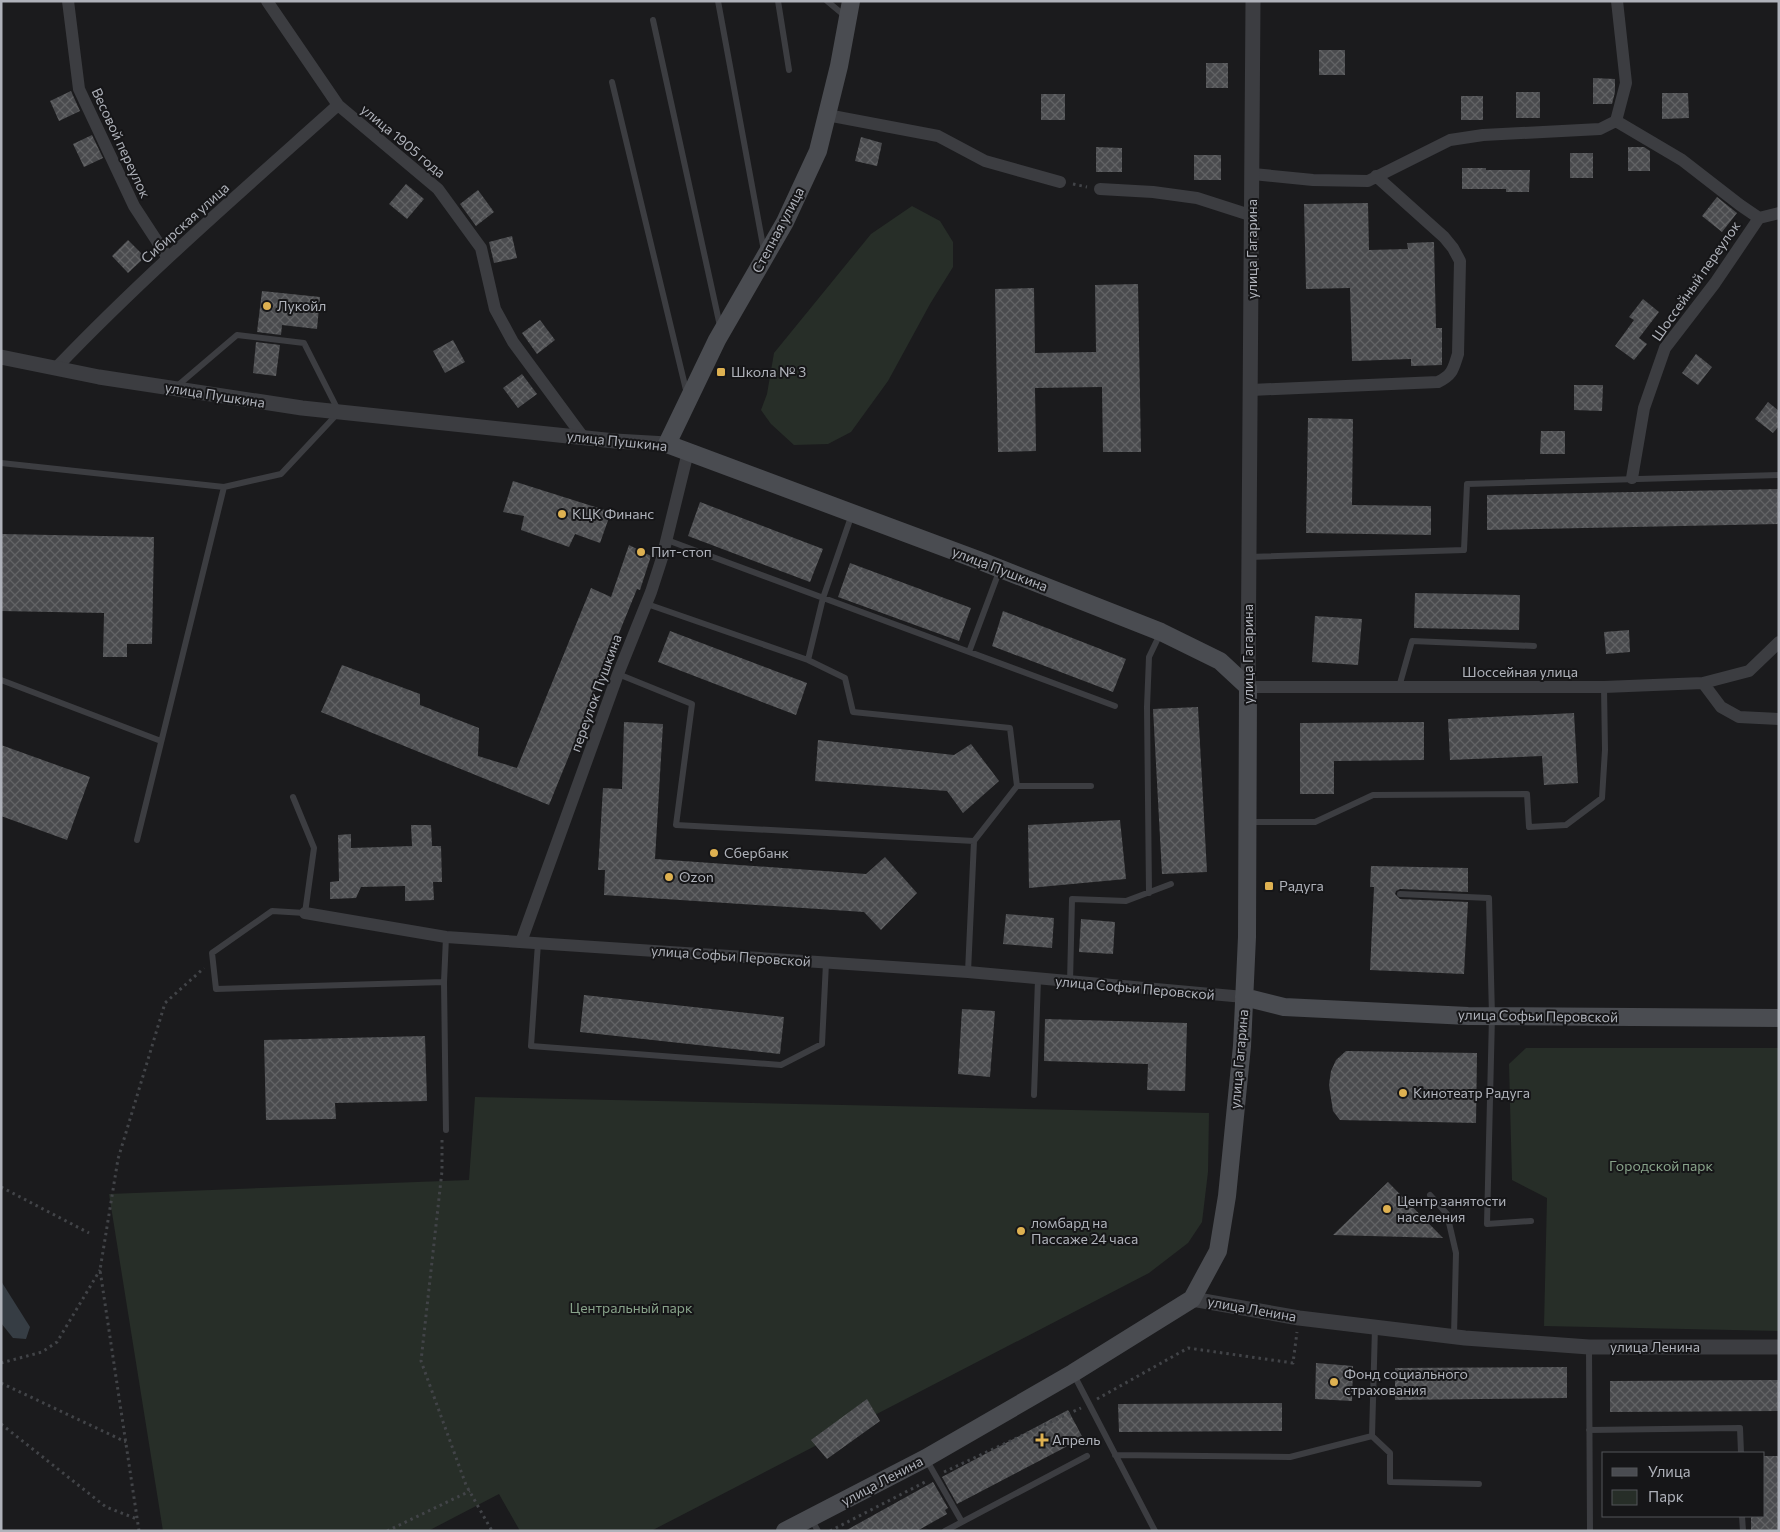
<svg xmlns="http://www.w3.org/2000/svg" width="1780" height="1532" viewBox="0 0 1780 1532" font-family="Commissioner,sans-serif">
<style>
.green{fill:#272e28}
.water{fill:#363d44}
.building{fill:url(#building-cross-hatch)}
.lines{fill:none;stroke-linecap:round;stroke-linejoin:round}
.path{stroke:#424448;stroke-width:3;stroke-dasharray:2.5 4;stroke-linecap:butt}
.service{stroke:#3c3d41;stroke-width:6}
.minor{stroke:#3c3d41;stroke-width:12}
.tertiary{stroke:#3c3d41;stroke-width:15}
.secondary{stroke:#4a4c51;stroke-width:18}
.poi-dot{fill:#deb151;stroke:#161618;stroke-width:2}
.labels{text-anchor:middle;stroke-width:4;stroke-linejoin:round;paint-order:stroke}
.street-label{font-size:14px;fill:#afb2ba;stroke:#161618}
.poi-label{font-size:14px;fill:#afb2ba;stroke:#161618;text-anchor:start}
.park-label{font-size:14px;fill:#88a38a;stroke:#161618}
</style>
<defs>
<pattern id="building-cross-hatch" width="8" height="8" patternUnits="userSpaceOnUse" patternTransform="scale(1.25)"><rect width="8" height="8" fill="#4a4b4e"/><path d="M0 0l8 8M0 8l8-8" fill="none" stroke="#626365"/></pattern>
</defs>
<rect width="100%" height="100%" fill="#1b1b1d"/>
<path class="green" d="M912 206 940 221 953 242V267L930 304 888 381 851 432 828 444 794 445 771 424 761 410 767 394 774 353 871 234Z
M1526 1048H1779V1331L1544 1326 1547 1198 1512 1180 1509 1064Z
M475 1097 1209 1113 1208 1172 1202 1222 1188 1243 1149 1273 651 1531H520L499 1494 428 1531H163L109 1194 469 1180Z"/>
<path class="water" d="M1 1281 30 1327 26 1339 13 1338 1 1323Z"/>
<path class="building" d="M1319 50H1345V75H1319Z
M1206 63H1228V88H1206Z
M1593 78 1615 79V92L1612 104H1593Z
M71 91 80 111 59 121 50 101Z
M1516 92H1540V118H1516Z
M1662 93H1688L1689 118 1662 119Z
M1041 94H1065V120H1041Z
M1461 96H1483V120H1461Z
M92 135 103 158 84 167 73 144Z
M861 137 882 143 877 166 855 161Z
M1096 147 1122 148V172H1096Z
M1628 147H1644L1650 151V171H1628Z
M1570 153H1593V178H1570Z
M1194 155H1221V180H1194Z
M1462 168H1486V170H1530L1529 192H1506V189H1462Z
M406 184 424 199 407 219 389 204Z
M478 190 494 212 476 226 460 204Z
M1717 197 1737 213 1722 232 1702 216Z
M1368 203 1369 250 1408 249 1407 243 1434 242 1436 328H1442V365L1411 366V359L1352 361 1350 288 1306 289 1304 204Z
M512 236 517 258 494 263 489 242Z
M128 240 145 257 128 273 112 256Z
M1138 284 1141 452H1103L1102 387 1035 388 1036 451 998 452 995 289 1034 288 1035 353 1096 352 1095 285Z
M262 291 320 297 317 329 282 325 281 335 257 332Z
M1643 299 1659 312 1639 338 1647 344 1634 360 1615 346 1634 320 1629 317Z
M540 320 555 340 537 354 522 333Z
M453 340 465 362 445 373 433 351Z
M256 342 280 345 276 376 253 373Z
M1696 354 1712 367 1698 385 1682 373Z
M522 374 537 394 518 408 503 388Z
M1574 385H1603L1602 411 1574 410Z
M1768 402 1779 411V426L1773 433 1755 419Z
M1308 418 1353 419 1352 505 1431 506V535L1306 533Z
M1541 431H1565V454H1540Z
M513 481 611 512 600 543 575 534 569 547 521 530 524 516 503 512Z
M1779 489V524L1487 530V495Z
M700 502 823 549 810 582 688 536Z
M1 534 154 537 152 644H127V657H103L104 613 1 611Z
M629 545 651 556 640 590 637 589 549 805 321 712 342 665 420 694V705L479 728 478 756 517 768 591 588 611 597Z
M850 563 971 608 959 641 838 597Z
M1415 593 1520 595 1519 630 1414 628Z
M1003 611 1126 659 1113 692 992 646Z
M1315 616 1362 619 1358 665 1312 662Z
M1629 630 1630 652 1606 654 1604 632Z
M670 631 807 683 796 715 658 662Z
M1198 707 1207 872 1162 874 1153 709Z
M1574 713 1578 783 1544 785 1542 756 1450 760 1448 719Z
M624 722 663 724 655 859 866 874 885 857 917 893 881 930 864 912 604 895 605 870H598L603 788 622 789Z
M1424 722V760L1334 761V794H1300V723Z
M818 740 954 755 971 744 999 781 963 813 947 791 815 781Z
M1 745 90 777 67 840 1 816Z
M1120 820 1126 879 1029 888 1028 825Z
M411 825H431L432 846H441L442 882H433L434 900 405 901V886L361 887 356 898 330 899V882L339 881 338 835 351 834V848L412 846Z
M1371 866 1468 868V892L1400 889 1396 891 1395 894 1400 899 1468 902 1464 974 1370 970 1374 887H1370Z
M1006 914 1054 918 1052 948 1003 944Z
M1081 919 1115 922 1113 954 1079 952Z
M584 995 784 1017 780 1054 580 1032Z
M962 1009 995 1011 990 1077 958 1074Z
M1045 1019 1187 1023 1185 1091 1147 1090 1148 1064 1044 1061Z
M425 1036 427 1101 335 1103 336 1119 266 1120 264 1040Z
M1346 1051 1477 1053 1476 1123 1340 1120 1333 1111 1329 1085 1331 1071 1336 1060Z
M1388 1182 1443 1238 1333 1235Z
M1316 1363 1353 1366 1352 1401 1315 1399Z
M1567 1367V1398L1395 1400V1368Z
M1779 1380V1411L1610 1412V1381Z
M867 1399 880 1421 827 1459 811 1440Z
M1282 1403V1431L1119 1432 1118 1404Z
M1068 1410 1083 1438 957 1504 942 1477Z
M1764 1456H1778L1779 1531H1751V1516H1764Z
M933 1482 948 1508 945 1510 947 1514 917 1531H845Z"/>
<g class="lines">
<path class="path" d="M1073 184 1087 187
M442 1140V1171L421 1361 466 1485 492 1531
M1 1187 89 1233
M1 1363 42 1352 57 1342 100 1270
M1 1383 126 1442
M1097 1399 1188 1348 1293 1363 1297 1332
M1 1424 106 1507 137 1519
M944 1472 1081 1408
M139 1531 100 1270 118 1159 165 1003 204 968
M387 1531 470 1491
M830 1531 927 1481"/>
<path class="service" d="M718 1 764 251
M778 1 789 70
M827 1 845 16
M653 20 720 326
M612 82 687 394
M1 463 224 487
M852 514 823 598 808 660 845 678 853 712 1010 728 1017 786
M667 540 1115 706
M1249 557 1464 550 1467 484 1779 475
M647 604 808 660
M969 652 1000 569
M618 674 692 704 676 825 974 841 968 972
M1 680 161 741
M1399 687 1412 641 1534 646
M293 797 314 848 305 913 272 911 212 953 216 989 444 982
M1249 822H1315L1373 795 1527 794 1529 827 1566 825 1602 798 1605 750 1604 687
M137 840 224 487 281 474 339 412 304 343 237 335 176 387
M974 841 1017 786H1091
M1149 893 1147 707 1149 657 1160 634
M1400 894 1489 898 1492 1016 1487 1224 1531 1221
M446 937 444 982 446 1130
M538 943 531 1046 781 1065 822 1044 826 963
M1070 982 1072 899 1126 901 1171 884
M1034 1095 1038 979
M1430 1195 1447 1214 1456 1253 1454 1336
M1589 1348 1590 1531
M1074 1375 1155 1531
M1589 1430 1740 1428 1741 1453
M1372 1436 1390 1453V1482L1479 1484
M1115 1455 1290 1457 1372 1436 1375 1327
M926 1459 962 1522
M1742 1516 1743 1531
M811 1519 818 1531
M945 1531 1087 1456"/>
<path class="minor" d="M68 1 79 89 134 206 168 258
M267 1 338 105 438 189 481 248 495 309 513 342 583 437
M827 115 938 136 985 161 1060 182
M1616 121 1626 83 1617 1
M1253 174 1313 180 1368 181 1450 140 1483 135 1600 129 1616 121 1682 160 1740 205 1759 218 1779 213
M1100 189 1153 192 1197 198 1253 216
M56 368C145 275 242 191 338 105
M1251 390 1438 382C1453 375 1453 369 1458 354L1460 261 1453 248 1444 237 1376 176
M1632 478 1644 408 1665 348 1715 283 1759 218
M1703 683 1721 707 1739 717 1779 719
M1248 687H1604L1703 683 1749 671 1779 642
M305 913 446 937 968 972 1244 997
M521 942 618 674 651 592 662 558 688 452"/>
<path class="tertiary" d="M1 357 99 377 302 408 615 441 667 444
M1248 687 1253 1
M1192 1299 1299 1318 1465 1338 1589 1347H1779"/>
<path class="secondary" d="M1244 997 1284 1007 1468 1016 1779 1018
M785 1531 926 1458 1073 1373 1192 1299 1218 1251 1227 1196 1242 1046 1247 937 1248 687 1220 661 1161 632 978 560 667 444 717 340 785 222 818 151 839 66 851 1"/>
</g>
<g class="poi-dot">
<circle cx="267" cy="306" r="5"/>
<rect x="716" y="367" width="10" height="10" rx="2.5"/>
<circle cx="562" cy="514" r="5"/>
<circle cx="641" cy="552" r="5"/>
<circle cx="714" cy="853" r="5"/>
<circle cx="669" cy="877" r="5"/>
<rect x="1264" y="881" width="10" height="10" rx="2.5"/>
<circle cx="1403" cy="1093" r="5"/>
<circle cx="1387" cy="1209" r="5"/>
<circle cx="1021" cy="1231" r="5"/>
<circle cx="1334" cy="1382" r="5"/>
<path d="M1039.5 1432.5h5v5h5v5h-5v5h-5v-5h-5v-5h5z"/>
</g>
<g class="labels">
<g class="street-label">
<text transform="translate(403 141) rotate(40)" y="5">улица 1905 года</text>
<text transform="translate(121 143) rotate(65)" y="5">Весовой переулок</text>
<text transform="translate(185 223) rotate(-42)" y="5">Сибирская улица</text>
<text transform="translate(778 230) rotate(-62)" y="5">Степная улица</text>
<text transform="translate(1252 249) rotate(-90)" y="5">улица Гагарина</text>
<text transform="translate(1696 281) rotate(-55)" y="5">Шоссейный переулок</text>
<text transform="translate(215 395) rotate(9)" y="5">улица Пушкина</text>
<text transform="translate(617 441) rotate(6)" y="5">улица Пушкина</text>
<text transform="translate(1000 569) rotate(21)" y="5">улица Пушкина</text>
<text transform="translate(1248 654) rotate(-90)" y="5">улица Гагарина</text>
<text x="1520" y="677">Шоссейная улица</text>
<text transform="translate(596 693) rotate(-70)" y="5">переулок Пушкина</text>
<text transform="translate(731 956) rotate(4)" y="5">улица Софьи Перовской</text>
<text transform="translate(1135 988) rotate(5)" y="5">улица Софьи Перовской</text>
<text transform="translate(1538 1016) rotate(1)" y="5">улица Софьи Перовской</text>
<text transform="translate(1239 1059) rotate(-85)" y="5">улица Гагарина</text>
<text transform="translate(1252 1309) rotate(10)" y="5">улица Ленина</text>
<text x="1655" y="1352">улица Ленина</text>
<text transform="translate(882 1481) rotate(-28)" y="5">улица Ленина</text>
</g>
<g class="poi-label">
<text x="277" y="311">Лукойл</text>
<text x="731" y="377">Школа № 3</text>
<text x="572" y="519">КЦК Финанс</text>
<text x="651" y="557">Пит-стоп</text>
<text x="724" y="858">Сбербанк</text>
<text x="679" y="882">Ozon</text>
<text x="1279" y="891">Радуга</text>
<text x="1413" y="1098">Кинотеатр Радуга</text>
<text x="1397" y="1206">Центр занятости<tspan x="1397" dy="16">населения</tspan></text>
<text x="1031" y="1228">ломбард на<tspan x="1031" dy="16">Пассаже 24 часа</tspan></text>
<text x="1344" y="1379">Фонд социального<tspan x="1344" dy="16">страхования</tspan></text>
<text x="1052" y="1445">Апрель</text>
</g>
<g class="park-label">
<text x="1661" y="1171">Городской парк</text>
<text x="631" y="1313">Центральный парк</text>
</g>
</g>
<rect width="1780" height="1532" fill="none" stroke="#afb2ba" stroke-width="5"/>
<rect x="1602" y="1452" width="162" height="65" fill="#161618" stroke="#535459"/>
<rect x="1612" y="1468" width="25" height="8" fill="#4a4c51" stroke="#535459"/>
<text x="1648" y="1477" font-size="15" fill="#afb2ba">Улица</text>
<rect x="1612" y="1490" width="25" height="15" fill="#272e28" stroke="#535459"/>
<text x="1648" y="1502" font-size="15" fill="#afb2ba">Парк</text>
</svg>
